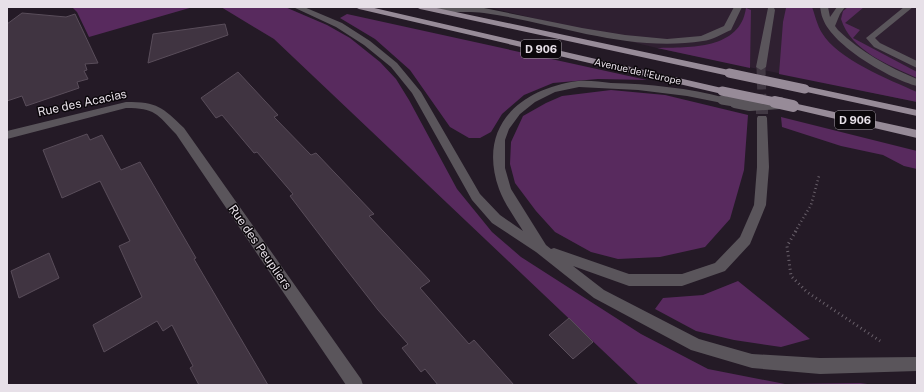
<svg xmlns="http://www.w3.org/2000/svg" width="924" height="392" viewBox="0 0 924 392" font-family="'Public Sans',sans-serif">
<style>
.built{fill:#2f2031}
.green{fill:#582a5e}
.building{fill:#403441;stroke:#594d5a}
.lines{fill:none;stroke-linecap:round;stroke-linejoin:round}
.minor-tunnel-far1{stroke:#413843;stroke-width:9;stroke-dasharray:9 4.5;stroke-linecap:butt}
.minor-tunnel{stroke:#413843;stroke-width:12;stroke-dasharray:12 5.5;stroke-linecap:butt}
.path-far1{stroke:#6a616b;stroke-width:2.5;stroke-dasharray:1 3;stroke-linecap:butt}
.path{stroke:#6a616b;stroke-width:3;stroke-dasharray:1 3.5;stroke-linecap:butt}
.minor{fill:#5a555b;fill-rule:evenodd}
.major{fill:#978b98;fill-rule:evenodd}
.minor-bridge-far1{stroke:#5a555b;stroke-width:9}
.minor-bridge{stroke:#5a555b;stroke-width:12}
.major-bridge-far1{stroke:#978b98;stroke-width:9}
.major-bridge{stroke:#978b98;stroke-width:12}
.labels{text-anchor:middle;stroke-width:3;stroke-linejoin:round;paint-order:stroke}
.far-street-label{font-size:10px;fill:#e7e0e8;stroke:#0b070b}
.shield{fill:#0b070b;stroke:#a59fa6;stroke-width:1}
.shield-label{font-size:11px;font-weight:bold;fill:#e7e0e8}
.street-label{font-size:12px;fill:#e7e0e8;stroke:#0b070b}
</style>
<rect width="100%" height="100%" fill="#241a26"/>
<path class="built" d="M487 7H917V102L657 48Z"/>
<path class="green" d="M72 7H193L89 37 77 12Z
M221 7H285L327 25 350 38 380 62 396 79 409 100 457 189 492 232 521 257 641 334 708 369 785 384 860 383 875 385H639L274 39Z
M789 7H812C815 15 817 25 822 33 837 59 890 80 917 92V102L779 74 783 22 786 8Z
M848 7H864L845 23 860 30 853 38 917 72V78C889 65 851 51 841 19L843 11Z
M746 8 751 10 750 68 657 48C690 47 740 50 746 8Z
M347 14 647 80 598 79 553 83 524 95 502 114 491 132 480 138H469L450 127 410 70 375 39 340 18Z
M611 90 665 95 748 115 744 170 730 219 705 247 660 257 618 259 591 252 555 232 536 211 515 183 510 164 511 142 523 116 546 103 562 96Z
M781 117 917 151V169L904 166 883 155 841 146 782 127Z
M738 281 810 339 781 347 734 340 696 331 655 309 663 298 703 295Z"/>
<path class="building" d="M22 13 66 17 75 14 98 63 85 64 87 70 84 71 88 79 77 82 79 88 26 106 22 96 7 101V24Z
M225 24 228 35 148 63 153 34Z
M238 72 278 115 274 117 311 155 316 153 374 214 369 216 430 281 420 288 469 344 474 340 514 385H438L425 369 421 372 402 348 408 344 378 310 332 251 290 196 293 194 257 152 254 153 222 115 216 118 201 98Z
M87 134 90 140 102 135 121 170 140 162 196 258 194 259 268 385H199L190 368 193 366 172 325 163 331 157 321 104 352 93 325 142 297 119 246 130 241 100 181 62 198 43 150Z
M49 253 59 278 19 298 11 271Z
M569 318 593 342 573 359 549 335Z"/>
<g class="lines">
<path class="minor-tunnel-far1" d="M761 67 762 103"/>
<path class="minor-tunnel" d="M762 102V118"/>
<path class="path-far1" d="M795 232 811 205 819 176"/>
<path class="path" d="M796 231 787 246 791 276 807 292 880 341"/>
<path class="minor" d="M293 7H304L342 23 370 41 397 63 421 92 480 194 500 215 523 231C515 218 504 203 499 189 477 127 519 89 578 81 589 80 601 82 611 83 649 84 689 88 726 98L727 100 722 103 687 96 638 90 579 87 555 92 535 102 520 114 509 129 505 140V168L511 189 546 245 551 249 554 248 629 274H682L715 263 740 237 754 205 757 167V118L758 116H766L767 118 769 167 766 205 750 244 725 271 682 286H629L573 266 604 290 699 339 752 354 820 358 917 357V371L820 374 752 368 691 350 594 298 536 252 492 223 472 200 412 93 391 67 364 45 336 27Z
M734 7H742L731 30C722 34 712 40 703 41 629 53 556 23 484 13 468 11 451 13 435 12L431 10 435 8H484L582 28 625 35 667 39 701 36 724 26Z
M820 7H828L830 17 837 7H845L840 14 835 26 838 30C861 52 888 67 917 79V86C890 79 833 46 823 19 821 15 821 11 820 7Z
M904 7H913L875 38 880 43 917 61V68L874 47 866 38Z
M768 8H774L775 10 766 67 761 70 756 67Z
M126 102C158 102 162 107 184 128L361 379 363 385H346L176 134C157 114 155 108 126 108L7 139V131Z"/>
<path class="major" d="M355 7H370L722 88 727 91 722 94 359 9Z
M416 7H432L729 70 734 73 729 76 420 9Z
M805 86 917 110V116L802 91 800 89Z
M793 103 917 130V138L789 108 788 106Z"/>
<path class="minor-bridge-far1" d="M722 100 740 103
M776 103H780"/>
<path class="minor-bridge" d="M735 102 750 105 780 103"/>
<path class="major-bridge-far1" d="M729 73 805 89
M722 91 780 103"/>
<path class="major-bridge" d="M775 102 793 106"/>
</g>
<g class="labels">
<g class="far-street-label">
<text transform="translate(638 71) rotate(13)" y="4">Avenue de l'Europe</text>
</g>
<g class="shield">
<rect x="521" y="40" width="40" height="18" rx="3"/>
<rect x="835" y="111" width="40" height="18" rx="3"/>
</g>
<g class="shield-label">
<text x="541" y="53">D 906</text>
<text x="855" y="124">D 906</text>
</g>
<g class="street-label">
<text transform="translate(82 103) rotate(-12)" y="4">Rue des Acacias</text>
<text transform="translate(260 247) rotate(55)" y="4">Rue des Peupliers</text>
</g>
</g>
<rect width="924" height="392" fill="none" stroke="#e7e0e8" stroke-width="16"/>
</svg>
